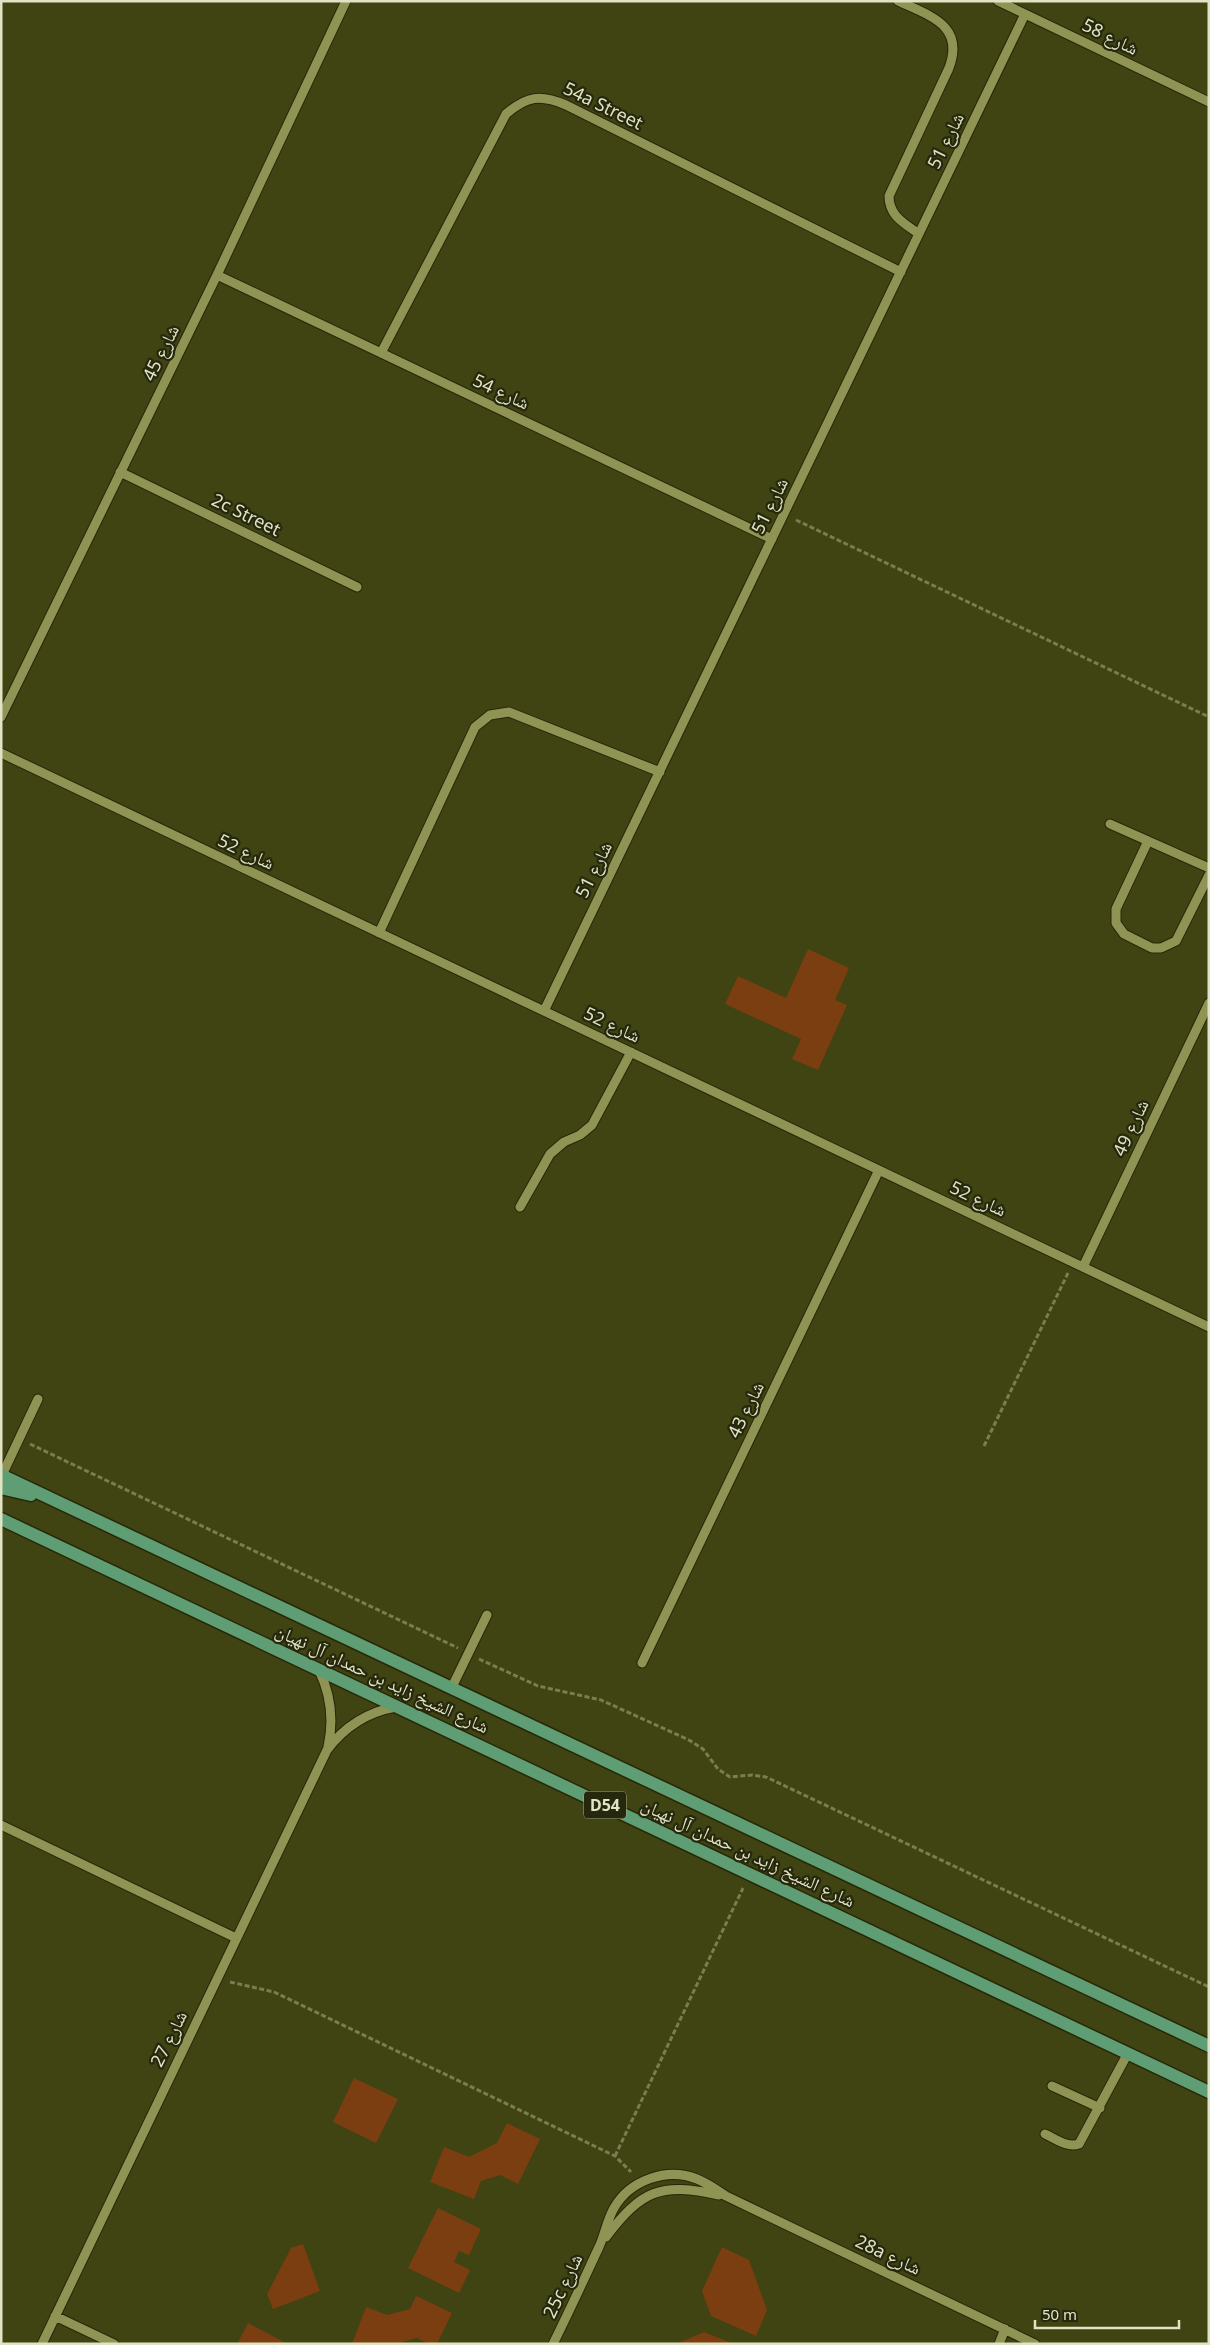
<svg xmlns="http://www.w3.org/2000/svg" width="1210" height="2345" viewBox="0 0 1210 2345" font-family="'Noto Sans','Noto Naskh Arabic',sans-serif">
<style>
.building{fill:#7b3e11}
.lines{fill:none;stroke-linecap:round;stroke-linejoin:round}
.minor-casing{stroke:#272807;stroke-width:11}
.major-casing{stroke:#272807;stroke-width:15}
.path{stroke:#7a7d52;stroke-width:3;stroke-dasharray:5 2.5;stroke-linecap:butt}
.minor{stroke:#8f9354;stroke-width:9}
.major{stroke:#5f9e74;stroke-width:12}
.labels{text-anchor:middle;stroke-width:4.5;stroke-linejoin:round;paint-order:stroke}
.shield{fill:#26280e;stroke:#a9ac8d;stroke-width:1}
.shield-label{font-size:16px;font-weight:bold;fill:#e1e4c4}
.street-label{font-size:18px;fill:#e1e4c4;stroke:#26280e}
</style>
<rect width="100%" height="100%" fill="#404312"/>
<path class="building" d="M808 949 849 968 835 1000 847 1005 818 1070 792 1059 801 1039 725 1004 738 976 786 998Z
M354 2078 398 2099 376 2143 333 2122Z
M507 2123 540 2139 518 2184 500 2175 481 2181 474 2199 430 2182 444 2147 469 2157 497 2143Z
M438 2208 481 2229 469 2255 459 2251 454 2262 470 2270 459 2293 408 2268Z
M303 2244 320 2291 273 2309 267 2294 291 2248Z
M722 2247 749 2260 767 2310 756 2336 711 2316 702 2291Z
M416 2296 452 2313 437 2344H429L417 2338 396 2344H352L366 2307 387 2315 410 2309Z
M248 2323 288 2344H237Z
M704 2332 734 2344H676Z"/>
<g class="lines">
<defs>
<path id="minor" d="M898 1C930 16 965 25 949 68L889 196C889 216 904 223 919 234
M998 1 1209 102
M217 275 772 539
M381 353 506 114C527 96 540 94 566 105L901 272
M120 472 357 587
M1 717 217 275 346 1
M1 753 1209 1327
M1110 824 1209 868
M1148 841 1116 909V923L1124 934 1152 948H1161L1176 941 1209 875
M379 933 475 727 490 715 509 712 660 772
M544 1011 1025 14
M520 1207 550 1154 564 1142 580 1135 592 1125 631 1052
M1083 1267 1209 1003
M2 1475 38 1399
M642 1663 879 1170
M319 1670C331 1695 334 1720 328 1747
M452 1687 487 1615
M1 1825 236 1938
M1052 2086 1100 2108
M1045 2134C1056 2139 1067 2148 1079 2144L1128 2053
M606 2237C642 2190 660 2182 719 2195
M55 2316 114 2344
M42 2344 327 1750C345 1726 367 1712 396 1707
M553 2344C569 2312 584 2279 599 2247 605 2234 607 2220 614 2208 630 2180 667 2167 697 2179 707 2183 717 2190 726 2196L1035 2344
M999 2344 1005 2329"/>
<path id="major" d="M1 1475 1209 2046
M1 1488 31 1495
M1 1519 1209 2092"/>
</defs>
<use href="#minor" class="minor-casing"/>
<use href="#major" class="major-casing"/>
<path class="path" d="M796 520 1209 717
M30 1444 458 1648
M984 1446 1068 1273
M479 1659 538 1686 601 1700 689 1740 703 1749 718 1769 730 1777 752 1775 766 1777 1209 1987
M230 1982 274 1992 615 2156 631 2172
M615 2156 743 1888"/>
<use href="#minor" class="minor"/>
<use href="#major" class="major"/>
</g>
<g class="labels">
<rect class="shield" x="584" y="1791.5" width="42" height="27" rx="4"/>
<g class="shield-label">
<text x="605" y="1811">D54</text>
</g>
<g class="street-label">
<text transform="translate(1110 37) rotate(26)" y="6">شارع 58</text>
<text transform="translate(603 106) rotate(26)" y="6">54a Street</text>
<text transform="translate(946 141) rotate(-64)" y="6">شارع 51</text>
<text transform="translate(161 353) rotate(-64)" y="6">شارع 45</text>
<text transform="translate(501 392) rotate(25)" y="6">شارع 54</text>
<text transform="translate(770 506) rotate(-64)" y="6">شارع 51</text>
<text transform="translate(246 515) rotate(26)" y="6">2c Street</text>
<text transform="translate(246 852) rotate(25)" y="6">شارع 52</text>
<text transform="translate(594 870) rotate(-64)" y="6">شارع 51</text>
<text transform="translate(612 1025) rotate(25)" y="6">شارع 52</text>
<text transform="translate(1131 1128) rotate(-65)" y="6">شارع 49</text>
<text transform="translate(978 1199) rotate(25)" y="6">شارع 52</text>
<text transform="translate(746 1410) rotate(-64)" y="6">شارع 43</text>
<text transform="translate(382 1679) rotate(25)" y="6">شارع الشيخ زايد بن حمدان آل نهيان</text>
<text transform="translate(748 1853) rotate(25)" y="6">شارع الشيخ زايد بن حمدان آل نهيان</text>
<text transform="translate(169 2039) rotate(-64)" y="6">شارع 27</text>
<text transform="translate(888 2255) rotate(25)" y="6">28a شارع</text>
<text transform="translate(563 2286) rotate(-65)" y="6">25c شارع</text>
</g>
</g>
<rect width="1210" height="2345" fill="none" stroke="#e1e4c4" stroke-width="5"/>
<path d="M1035 2320v8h144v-8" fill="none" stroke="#e1e4c4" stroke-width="2.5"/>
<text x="1042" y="2320" font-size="15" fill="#e1e4c4" stroke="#26280e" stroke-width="4" paint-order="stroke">50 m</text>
</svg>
